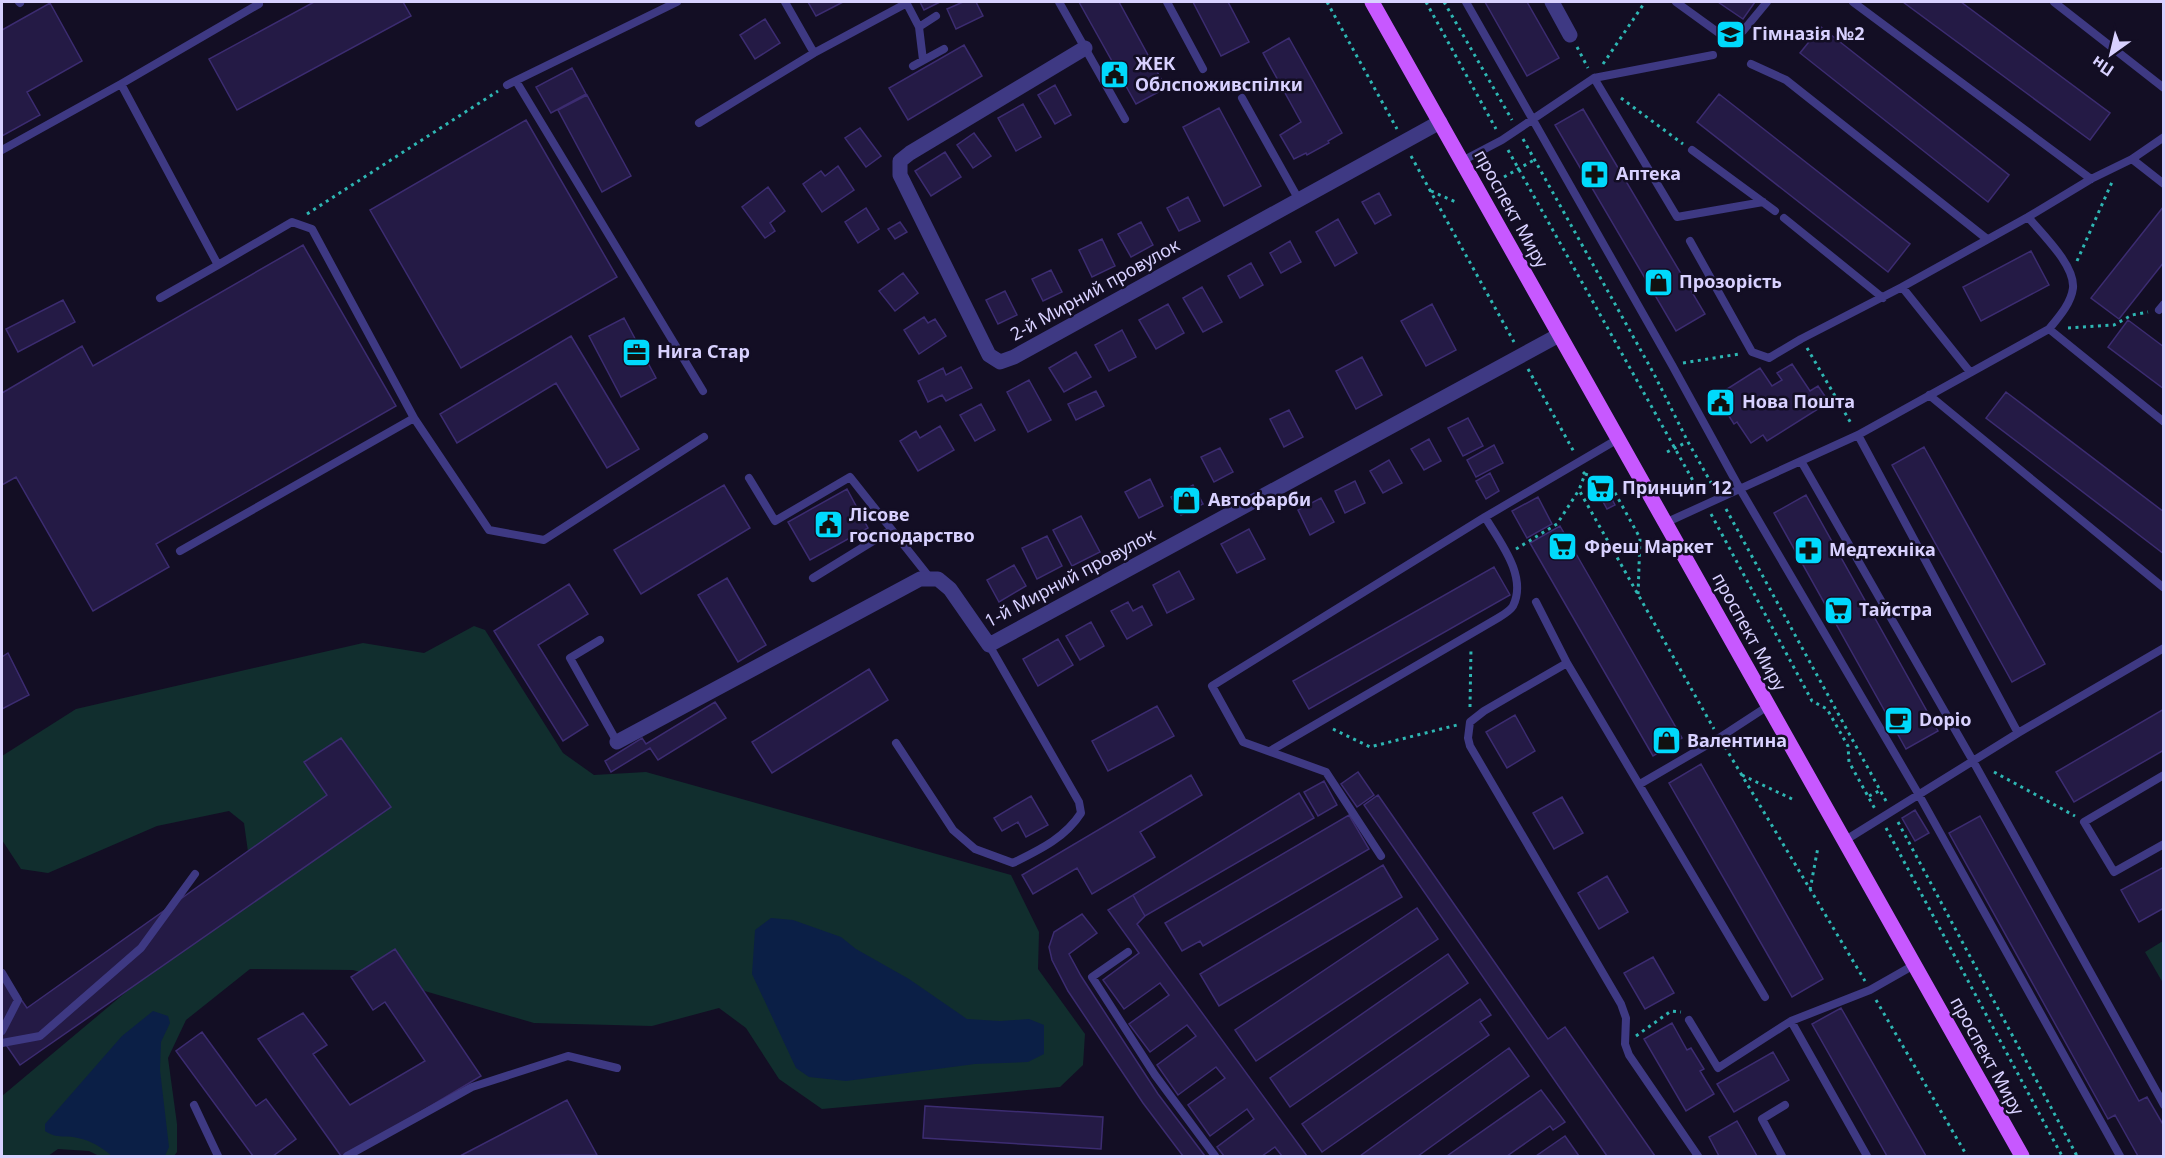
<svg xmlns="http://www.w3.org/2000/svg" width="2165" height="1158" viewBox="0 0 2165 1158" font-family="'Noto Sans',sans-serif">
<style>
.green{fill:#112e2e}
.water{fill:#0b1f46}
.building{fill:#241a45;stroke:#3c2c71;stroke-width:1.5}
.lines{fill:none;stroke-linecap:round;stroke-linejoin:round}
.path{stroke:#2eb6b3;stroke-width:3;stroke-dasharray:3 4.5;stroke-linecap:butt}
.lane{stroke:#3e3983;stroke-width:8}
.street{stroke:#3e3983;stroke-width:15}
.primary{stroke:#c758ff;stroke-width:15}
.labels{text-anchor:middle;stroke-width:5;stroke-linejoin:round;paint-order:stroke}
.poi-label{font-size:18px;font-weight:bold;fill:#d8d1ff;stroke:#130e24;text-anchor:start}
.street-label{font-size:18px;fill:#d8d1ff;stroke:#130e24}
</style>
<rect width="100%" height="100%" fill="#130e24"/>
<path class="green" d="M474 626 485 630 563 753 594 775 646 772 1011 875 1039 932 1038 969 1085 1034 1083 1065 1060 1087 822 1109 779 1079 746 1028 719 1008 652 1026 534 1023 353 970 250 969 186 1020 168 1058 177 1124V1152L174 1156H99L89 1151 58 1149 48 1156H2V1096L194 935 249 859 244 823 229 811 157 826 48 873 21 869 2 840V756L76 709 363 643 424 653Z
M2163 941V983L2145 952Z"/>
<path class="water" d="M771 918 793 920 841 937 856 949 909 979 967 1019 1000 1021 1029 1019 1044 1025V1054L1028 1062 975 1064 846 1081 809 1077 796 1068 752 974 755 930Z
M153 1011 168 1016 170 1023 161 1042 160 1070 169 1147 165 1156H112C101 1147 92 1141 78 1138 65 1134 58 1140 45 1131V1124L122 1036Z"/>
<path class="building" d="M314 2H403L411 16 237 110 209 59Z
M808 2H843L816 16Z
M920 2H940L924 10Z
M963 2H976L983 16 956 29 947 9Z
M1079 2H1119L1166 88 1136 104Z
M1193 2H1228L1249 42 1221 56Z
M1485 2H1527L1559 58 1527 76Z
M1718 2H1755L1743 19Z
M1903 2H1961L2110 113 2090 140Z
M50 3 82 61 27 92 40 115 2 136V30Z
M765 19 780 43 755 59 740 35Z
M1821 27 2009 175 1988 202 1800 53Z
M1289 38 1342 133 1328 141 1329 143 1307 155 1306 153 1294 159 1280 135 1301 122 1263 53Z
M964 45 982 76 908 120 889 88Z
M572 68 586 94 551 113 536 87Z
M1055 85 1071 115 1055 124 1038 95Z
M1719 94 1910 244 1888 272 1697 122Z
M587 95 631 176 602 192 558 110Z
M1023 104 1041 137 1016 151 998 118Z
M1219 108 1261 186 1224 206 1183 127Z
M1583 109 1705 314 1676 331 1555 125Z
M526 120 617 277 461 368 370 210Z
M860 128 881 156 866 167 845 138Z
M974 133 991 156 973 168 957 145Z
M945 152 961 177 931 196 915 171Z
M838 166 854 190 822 212 803 184 821 171 825 176Z
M768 187 785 211 770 223 775 231 765 238 742 207Z
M1379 193 1391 215 1375 224 1362 202Z
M1188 197 1200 221 1179 231 1167 208Z
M2164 206V262L2119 319 2091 298Z
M866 208 879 229 858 243 845 222Z
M1338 219 1357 253 1335 266 1316 232Z
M900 222 907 232 895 239 888 229Z
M1141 222 1153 245 1131 257 1118 234Z
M1102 239 1115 266 1092 277 1079 250Z
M1290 241 1301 262 1281 273 1270 253Z
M303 245 396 406 156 544 169 567 93 611 16 477 2 485V393L82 346 93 366Z
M2031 251 2049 285 1981 321 1963 287Z
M1251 263 1263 285 1240 298 1228 276Z
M1051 270 1062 292 1043 301 1032 279Z
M903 273 918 293 895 311 879 291Z
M1202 287 1222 322 1203 332 1183 298Z
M1005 291 1017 315 998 324 986 300Z
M63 300 75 322 18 352 6 329Z
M1168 304 1184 333 1156 349 1139 320Z
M1432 304 1456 350 1426 366 1401 321Z
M924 317 928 323 935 319 946 336 919 354 904 330Z
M624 318 656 378 621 397 589 336Z
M2128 320 2164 347V389L2108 347Z
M1122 330 1136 357 1109 371 1095 345Z
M571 336 639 449 607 468 556 383 457 443 440 414Z
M1076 352 1091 377 1064 392 1049 368Z
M1362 357 1382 395 1356 409 1336 371Z
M1792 364 1810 391 1818 386 1829 402 1767 441 1763 435 1751 443 1737 422 1734 424 1716 396 1760 368 1772 386 1782 380 1777 373Z
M961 367 972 388 946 401 942 395 928 402 918 381 943 368 946 375Z
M1029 380 1051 420 1028 432 1007 392Z
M1096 391 1104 406 1076 420 1068 404Z
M2006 392 2164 512V554L1986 418Z
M981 404 995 430 975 441 960 415Z
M1289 410 1303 437 1284 447 1270 419Z
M1468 418 1483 446 1463 456 1448 428Z
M940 426 954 450 918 471 900 441 916 431 920 438Z
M1429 439 1441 461 1424 470 1411 449Z
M1494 445 1503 463 1476 477 1467 460Z
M1924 447 2045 664 2012 682 1892 465Z
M1220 448 1233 472 1214 482 1201 457Z
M1389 460 1402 483 1383 493 1370 471Z
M1490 473 1499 491 1486 499 1476 481Z
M1150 479 1163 506 1139 518 1125 492Z
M1355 481 1365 503 1345 513 1335 491Z
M1603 482 1615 505 1607 509 1595 487Z
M724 485 750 528 641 594 614 550Z
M1193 485 1203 504 1181 515 1171 497Z
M847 489 868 528 810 560 788 522Z
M1806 495 1938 731 1906 749 1774 513Z
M1538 497 1552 524 1527 538 1512 511Z
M1321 498 1334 522 1310 535 1298 510Z
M1081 516 1100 552 1072 566 1053 530Z
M1560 526 1682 738 1653 756 1530 543Z
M1249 529 1265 559 1237 573 1221 544Z
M1047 536 1062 566 1037 579 1022 548Z
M1014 565 1026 586 999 602 987 580Z
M1494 567 1510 595 1309 709 1293 681Z
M1179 571 1194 599 1167 613 1153 585Z
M727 578 766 645 738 662 698 595Z
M569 584 588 614 538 645 588 725 563 741 494 631Z
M1128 602 1133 611 1142 606 1152 625 1127 639 1111 611Z
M1091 622 1104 646 1080 660 1066 636Z
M1058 639 1073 665 1038 686 1023 659Z
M8 653 29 695 2 709V657Z
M869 669 888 700 772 773 752 742Z
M715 702 726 718 658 760 650 748 611 772 605 761 642 738 646 744Z
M1157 706 1174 736 1108 771 1092 741Z
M2164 709V750L2074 802 2056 772Z
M1515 715 1535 751 1507 768 1486 732Z
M341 738 391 807 20 1065 2 1039V977L4 975 27 1008 327 795 304 762Z
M1701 764 1823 979 1792 997 1669 783Z
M1358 772 1374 795 1357 807 1341 784Z
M1191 775 1202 795 1140 832 1155 857 1092 894 1077 868 1033 894 1022 875Z
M1324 781 1337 805 1318 816 1304 792Z
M1299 793 1314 818 1145 916 1133 895Z
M1378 795 1548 1039 1565 1027 1655 1156H1607L1364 805Z
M1031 796 1048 825 1026 837 1018 822 1002 831 994 818Z
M1562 797 1583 833 1554 849 1533 813Z
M1915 810 1929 833 1915 841 1902 818Z
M1349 815 1369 849 1203 946 1200 941 1182 951 1165 923Z
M1980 816 2139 1101 2147 1097 2164 1126V1156H2138L2115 1115 2108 1119 1949 833Z
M1383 865 1402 897 1219 1006 1200 974Z
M2164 867V908L2139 922 2121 890Z
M1607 876 1628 912 1599 929 1578 893Z
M1133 895 1145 916 1137 924 1307 1156H1282L1275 1147 1262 1156H1224L1217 1147 1254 1119 1247 1109 1210 1136 1188 1105 1225 1078 1216 1067 1178 1095 1157 1065 1196 1036 1187 1025 1150 1052 1129 1024 1169 995 1160 983 1124 1009 1103 980 1139 953 1108 910Z
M1417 908 1438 939 1256 1061 1235 1030Z
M1082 914 1097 933 1069 954 1081 976 1158 1094 1205 1156H1183L1143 1103 1068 991 1052 960 1049 947 1054 932Z
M395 949 481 1076 347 1156H341L258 1039 303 1013 327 1045 313 1054 350 1105 425 1061 385 1002 373 1010 351 977Z
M1448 954 1468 983 1290 1107 1270 1078Z
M1653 957 1674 993 1645 1009 1624 973Z
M1480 999 1491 1015 1480 1022 1489 1035 1322 1152 1302 1124Z
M1841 1008 1926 1156H1887L1812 1024Z
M1672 1023 1687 1050 1691 1048 1704 1069 1700 1071 1714 1094 1686 1111 1644 1039Z
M202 1032 256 1106 266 1099 296 1139 273 1156H253L176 1051Z
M1509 1048 1529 1076 1418 1156H1360Z
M1773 1052 1789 1080 1734 1112 1717 1084Z
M1541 1090 1565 1122 1553 1130 1550 1126 1507 1156H1447Z
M567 1100 597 1155 460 1156Z
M925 1106 1103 1117 1101 1149 923 1138Z
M1737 1121 1757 1156H1719L1709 1137Z
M1565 1136 1579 1156H1536Z"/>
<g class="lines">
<path class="path" d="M1327 2 1397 129
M1426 2 1496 129
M1444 2 1512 120
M1577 47 1588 68
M1603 64 1645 2
M1621 98 1683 144
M1523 139 1654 374 1688 442 1714 488
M1508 150 1701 495
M1411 156 1514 342
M1504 177 1534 160
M1431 191 1458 203
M307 214 498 91
M2077 261 2112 182
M2068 328 2114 325 2132 315 2148 312
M1807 348 1852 425
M1683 363 1739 354
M1528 369 1574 452
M1667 452 1687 442
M1583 472 1585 474 1579 490 1714 729
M1585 474 1609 482 1640 538 1638 595
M1726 509 1886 801
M1711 514 1812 701 1827 709 1848 746 1849 762 1875 809
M1516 549 1557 524 1579 490
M1470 707 1471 648
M1333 729 1370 747 1457 725
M1725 747 1865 981
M1994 772 2075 816
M1742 775 1792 799
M1869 796 1881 790
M1898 822 2077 1156
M1886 828 2062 1156
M1810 890 1818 847
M1876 1000 1967 1156
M1636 1036 1671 1011 1681 1012"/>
<path class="lane" d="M19 2 20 3
M785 2 814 53
M906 2 919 27 936 16
M1059 2 1125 119
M1167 2 1203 69
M1466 2 1672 365 1740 489 1919 795 2120 1156
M1676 2 1734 44
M1853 2 2091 179
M2054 2 2164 88
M919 27 923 60
M1743 31 1767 2
M1751 64 1786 80 1987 239
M913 66 944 49
M1594 78 1677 217 1763 202
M516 81 703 391
M121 84 218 265 292 222 312 229 414 418 180 551
M507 85 677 2
M1242 98 1299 200
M699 123 814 53 907 3
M2 150 121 84 259 4 258 2
M1692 150 1775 211
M2132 159 2164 184
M1462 161 1502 140 1594 78 1713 55
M1784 218 1883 298
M1690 241 1752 352 1769 358 1801 339 1902 287
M160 298 218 265
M2159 310 2164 304
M2049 329 2164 422
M1970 372 1902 287 2028 217 2091 179 2132 159 2164 137
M1929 395 2164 588
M414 418 489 530 544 540 704 437
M1858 435 2018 733
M1801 461 1973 761 2164 1105
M749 478 775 521 850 477 930 578
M1665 523 1858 435 2049 329C2058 318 2071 304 2073 288 2075 265 2042 234 2028 217
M813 578 891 530
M1536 602 1567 663 1765 997
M600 640 570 658 617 742
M1567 663 1484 711 1470 722 1468 738 1470 746 1621 1004 1626 1018 1625 1044 1629 1055 1698 1156
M896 743 953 830 975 849 1013 863C1039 850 1065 838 1081 813L1079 802 989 645
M1270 751 1498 618C1503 615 1510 611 1513 606 1528 576 1499 541 1485 517
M2164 775 2084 822 2114 872 2164 844
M1640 784 1719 738 1768 706
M1844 841 2018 733 2164 648
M1381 856 1326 772 1243 742 1212 686 1485 517 1618 439
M1128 952 1092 977 1155 1075 1215 1156
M2 973 18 1000 2 1031
M1689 1020 1718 1068 1791 1021 1870 990 1914 965
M1791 1021 1867 1156
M2 1043 40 1036 141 948 195 874
M194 1105 218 1156
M347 1156 472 1087 568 1056 617 1068
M1782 1156 1762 1119 1785 1105"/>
<path class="street" d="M1552 2 1570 35
M1085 48 910 153 900 161V175L989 355 1000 362 1014 357 1440 122
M617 742 920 579H938L950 589 989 645 1559 335"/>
<path class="primary" d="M1372 2 2022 1156"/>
</g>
<defs>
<symbol id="school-square" viewBox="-11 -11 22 22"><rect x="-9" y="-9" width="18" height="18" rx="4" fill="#00d9fc" stroke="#130e24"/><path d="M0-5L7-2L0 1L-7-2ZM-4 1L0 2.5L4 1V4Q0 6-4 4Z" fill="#111"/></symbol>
<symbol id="civic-square" viewBox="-11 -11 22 22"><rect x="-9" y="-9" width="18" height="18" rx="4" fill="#00d9fc" stroke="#130e24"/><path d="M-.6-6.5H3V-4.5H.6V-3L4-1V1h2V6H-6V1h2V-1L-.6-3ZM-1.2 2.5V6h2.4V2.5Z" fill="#111"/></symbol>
<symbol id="pharmacy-square" viewBox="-11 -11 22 22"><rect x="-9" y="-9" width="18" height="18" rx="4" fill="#00d9fc" stroke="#130e24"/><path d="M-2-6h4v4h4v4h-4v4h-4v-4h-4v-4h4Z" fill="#111"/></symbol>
<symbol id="shop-square" viewBox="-11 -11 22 22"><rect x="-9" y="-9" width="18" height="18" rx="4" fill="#00d9fc" stroke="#130e24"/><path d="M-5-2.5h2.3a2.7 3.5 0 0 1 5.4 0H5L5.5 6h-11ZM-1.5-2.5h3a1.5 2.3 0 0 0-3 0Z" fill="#111"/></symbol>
<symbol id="office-square" viewBox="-11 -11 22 22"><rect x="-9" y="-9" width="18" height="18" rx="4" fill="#00d9fc" stroke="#130e24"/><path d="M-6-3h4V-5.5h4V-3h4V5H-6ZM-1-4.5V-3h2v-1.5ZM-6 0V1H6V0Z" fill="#111"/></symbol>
<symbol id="supermarket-square" viewBox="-11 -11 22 22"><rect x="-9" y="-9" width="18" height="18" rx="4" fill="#00d9fc" stroke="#130e24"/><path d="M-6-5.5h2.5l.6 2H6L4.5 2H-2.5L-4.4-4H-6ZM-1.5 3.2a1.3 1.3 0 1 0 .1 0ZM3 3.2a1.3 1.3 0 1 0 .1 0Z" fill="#111"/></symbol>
<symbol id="cafe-square" viewBox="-11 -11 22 22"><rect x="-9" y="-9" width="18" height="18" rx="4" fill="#00d9fc" stroke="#130e24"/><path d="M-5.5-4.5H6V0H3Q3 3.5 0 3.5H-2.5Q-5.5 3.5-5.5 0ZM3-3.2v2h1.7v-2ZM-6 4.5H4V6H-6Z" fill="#111"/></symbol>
</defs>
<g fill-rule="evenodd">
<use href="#school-square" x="1714" y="18" width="33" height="33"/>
<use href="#civic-square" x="1098" y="58" width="33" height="33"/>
<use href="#pharmacy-square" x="1578" y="158" width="33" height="33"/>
<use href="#shop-square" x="1642" y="266" width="33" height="33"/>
<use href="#office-square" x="620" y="336" width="33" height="33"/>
<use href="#civic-square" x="1704" y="386" width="33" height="33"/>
<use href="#supermarket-square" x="1584" y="472" width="33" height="33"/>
<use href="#shop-square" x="1170" y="484" width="33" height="33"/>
<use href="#civic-square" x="812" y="508" width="33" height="33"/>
<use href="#supermarket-square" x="1546" y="530" width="33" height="33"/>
<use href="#pharmacy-square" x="1792" y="534" width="33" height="33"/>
<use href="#supermarket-square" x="1822" y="594" width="33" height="33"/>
<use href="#cafe-square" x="1882" y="704" width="33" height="33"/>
<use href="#shop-square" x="1650" y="724" width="33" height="33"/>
</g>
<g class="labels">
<g class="poi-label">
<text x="1752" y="40">Гімназія №2</text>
<text x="1135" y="70">ЖЕК<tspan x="1135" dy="21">Облспоживспілки</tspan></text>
<text x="1616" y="180">Аптека</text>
<text x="1679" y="288">Прозорість</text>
<text x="657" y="358">Нига Стар</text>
<text x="1742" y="408">Нова Пошта</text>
<text x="1622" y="494">Принцип 12</text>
<text x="1208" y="506">Автофарби</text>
<text x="849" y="521">Лісове<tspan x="849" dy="21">господарство</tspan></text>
<text x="1584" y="553">Фреш Маркет</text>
<text x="1829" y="556">Медтехніка</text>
<text x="1859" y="616">Тайстра</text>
<text x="1919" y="726">Dopio</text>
<text x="1687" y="747">Валентина</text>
</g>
<g class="street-label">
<text transform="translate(1511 209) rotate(61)" y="6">проспект Миру</text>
<text transform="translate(1095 290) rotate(-29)" y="6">2-й Мирний провулок</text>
<text transform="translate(1070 578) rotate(-28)" y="6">1-й Мирний провулок</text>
<text transform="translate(1749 632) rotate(61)" y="6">проспект Миру</text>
<text transform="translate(1987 1056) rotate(61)" y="6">проспект Миру</text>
</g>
</g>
<rect width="2165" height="1158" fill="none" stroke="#d8d1ff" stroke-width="6"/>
<g transform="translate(2111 54) rotate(214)" stroke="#130e24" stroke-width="4.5" paint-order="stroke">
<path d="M0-4.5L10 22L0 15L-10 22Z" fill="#d8d1ff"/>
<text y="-9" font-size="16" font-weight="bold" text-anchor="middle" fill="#d8d1ff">Пн</text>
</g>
</svg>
